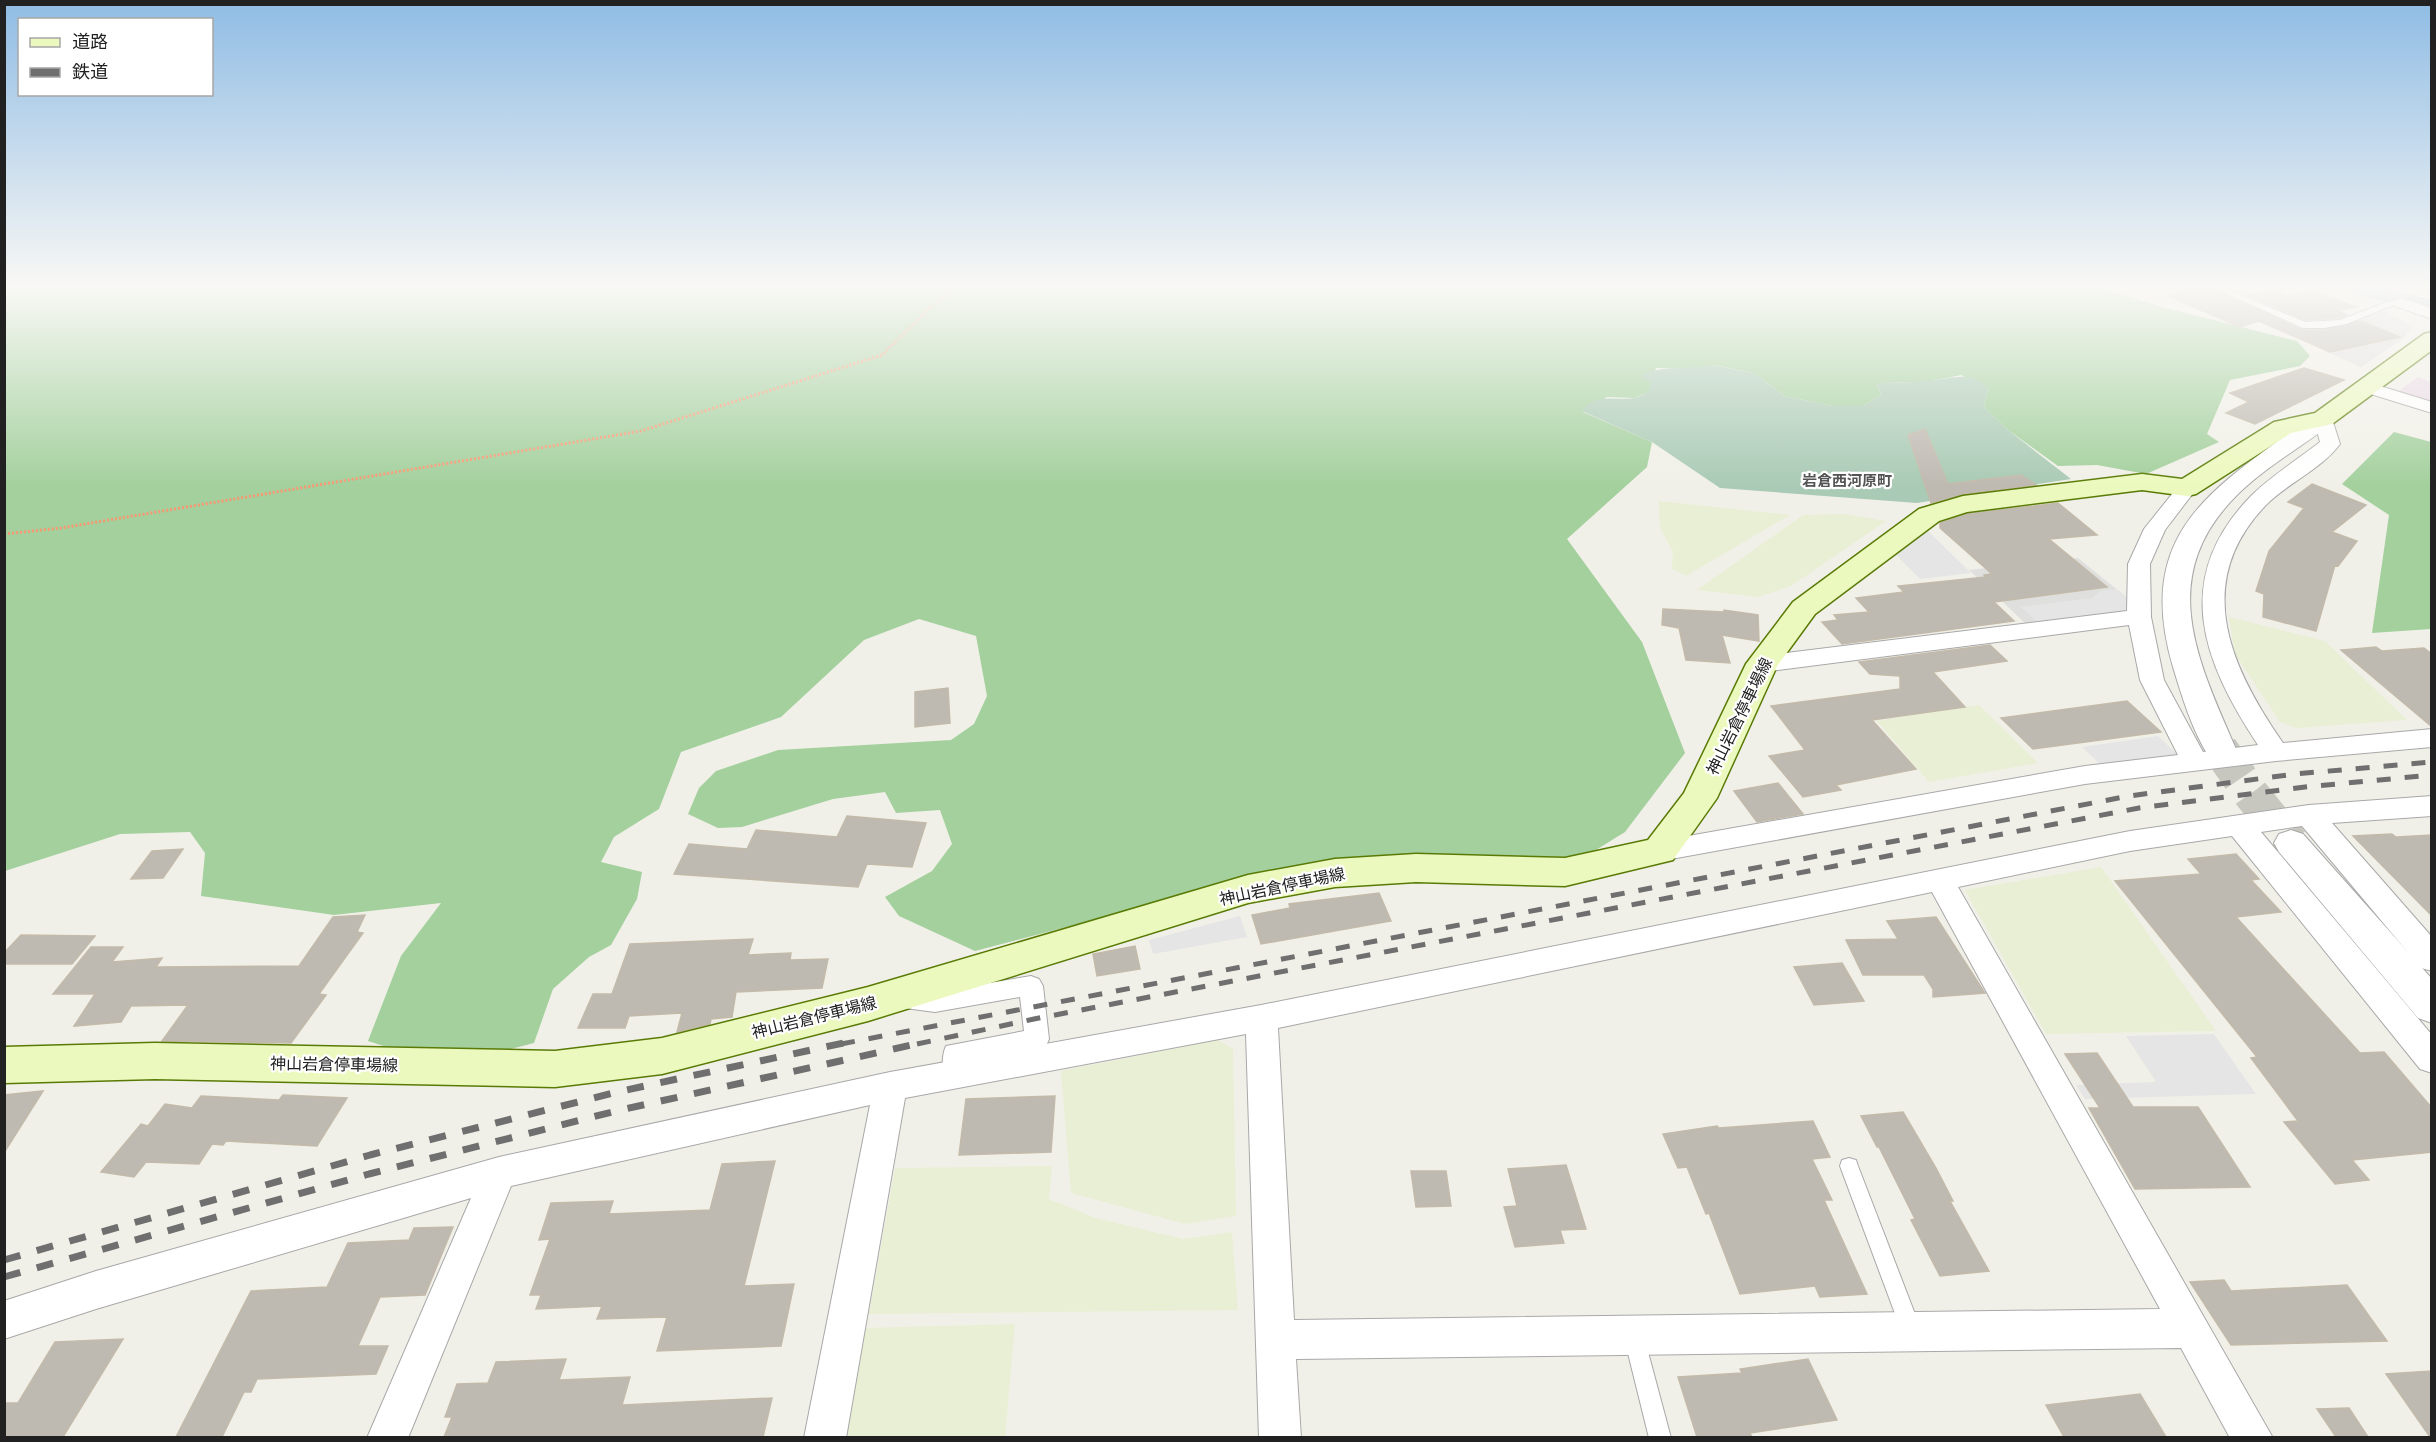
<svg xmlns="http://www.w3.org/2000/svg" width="2436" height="1442" viewBox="0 0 2436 1442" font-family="Roboto,'Noto Sans JP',sans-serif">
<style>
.residential{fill:#dfdfde}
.industrial{fill:#eadae5}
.farmland{fill:#e9efd4}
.forest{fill:#a3d09d}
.cemetery{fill:#a9cab4}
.parking{fill:#e5e5e5}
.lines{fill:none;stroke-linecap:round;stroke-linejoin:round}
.river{fill:#a9c9de;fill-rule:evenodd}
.building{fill:#beb9b1;stroke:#c3baaa;stroke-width:1.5}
.tertiary-tunnel{stroke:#c7c7c0;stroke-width:36;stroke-dasharray:36 18;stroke-linecap:butt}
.service-casing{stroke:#a8a8a8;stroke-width:2}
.pedestrian-casing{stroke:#a8a8a8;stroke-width:2}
.minor-casing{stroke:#a8a8a8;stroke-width:2}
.tertiary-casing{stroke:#a8a8a8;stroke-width:2}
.secondary-casing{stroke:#597b06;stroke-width:3}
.path{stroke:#f99872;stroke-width:3;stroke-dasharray:2 2;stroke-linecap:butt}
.service{fill:#fff;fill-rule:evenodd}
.pedestrian{fill:#fff;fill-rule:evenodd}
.minor{fill:#fff;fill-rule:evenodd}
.tertiary{fill:#fff;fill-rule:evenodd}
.secondary{fill:#ecf9be;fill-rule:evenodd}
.rail-far1{stroke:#6f6f6f;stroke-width:5;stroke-dasharray:14 14;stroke-linecap:butt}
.rail{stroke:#6f6f6f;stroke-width:7;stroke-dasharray:17 17;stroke-linecap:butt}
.labels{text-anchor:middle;stroke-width:4.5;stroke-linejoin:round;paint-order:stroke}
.far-neighbourhood-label{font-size:15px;font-weight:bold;fill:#545454;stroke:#fff}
.street-label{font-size:16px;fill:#212121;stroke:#fff}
</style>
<rect width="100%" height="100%" fill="#f1f0e8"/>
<path class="residential" d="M2381 310 2413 326 2404 338 2361 367 2289 335 2362 318Z
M2078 558 2130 600 2125 611 2026 624 1969 570Z"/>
<path class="industrial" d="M2418 377 2431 382V405L2399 391Z"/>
<path class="farmland" d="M1659 501 1790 515 1686 576 1672 569 1673 552 1660 528Z
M1845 514 1886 521 1791 586 1758 597 1697 590 1803 515Z
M2229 617 2325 641 2407 720 2297 728 2280 722 2235 654Z
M1979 705 2038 763 1929 782 1877 721Z
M2101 867 2216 1031 2046 1034 1965 890Z
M1218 1040 1233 1049 1236 1216 1185 1224 1071 1193 1061 1071Z
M1052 1166 1049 1199 1096 1218 1183 1239 1232 1232 1238 1310 869 1314 895 1168Z
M1015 1324 1005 1437 843 1438 863 1328Z"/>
<path class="forest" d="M5 286H2095L2162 307 2297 341 2310 356 2300 366 2230 380 2207 434 2219 442 2146 474 2097 465 2058 466 2008 430 1984 407 1988 389 1961 375 1926 382 1877 383 1881 395 1863 406H1833L1784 396 1754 373 1713 365 1692 369 1656 368 1649 392 1635 398 1607 397 1583 412 1652 442 1647 467 1567 539 1642 642 1685 753 1625 832 1591 853 1543 860 1286 869 975 951 899 916 885 897 932 871 952 844 940 810 896 813 885 792 833 799 742 827 718 828 688 814 699 788 716 771 778 750 951 740 974 724 987 696 976 636 919 619 864 640 781 717 681 752 659 809 614 837 601 862 642 872 637 899 611 945 589 957 553 989 534 1043 499 1052 421 1058 368 1041 401 956 441 903 334 915 201 896 205 853 190 832 120 834 5 871Z
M2394 432 2431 442V629L2372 633 2389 515 2342 484Z"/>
<path class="cemetery" d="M1712 365 1754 373 1784 396 1833 406H1863L1881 395 1877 383C1894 382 1911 383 1928 381 1951 379 1971 369 1988 389L1984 407 2008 430 2071 479 1917 503 1720 488 1652 442 1582 411C1594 392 1617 401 1635 398 1639 397 1644 394 1648 392L1651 384 1641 375C1663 365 1688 370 1712 365Z"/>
<path class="parking" d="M1927 530 1971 573 1920 579 1894 553Z
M2116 589 2130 600 2125 611 2037 622 2021 607 2092 598 2100 591Z
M2158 736 2178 755 2103 767 2082 747Z
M1240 916 1247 937 1153 954 1149 940Z
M2214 1034 2256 1094 2085 1099 2076 1085 2156 1082 2126 1036Z"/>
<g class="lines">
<path class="river" d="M2345 286H2399L2432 294V315L2350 293Z"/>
</g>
<path class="building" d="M2195 286H2206L2302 330H2324L2361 321 2400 337 2330 352 2259 321 2240 327 2168 296Z
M2314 290 2356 307 2339 311 2347 315 2340 318 2305 320 2245 294 2276 291 2286 296Z
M2304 368 2344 380 2255 424 2226 413 2249 402 2230 393Z
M1925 429 1948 484 2021 475 2036 485 1963 494 1931 503 1908 435Z
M2312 484 2366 505 2332 532 2357 541 2338 566 2335 565 2316 631 2263 617 2264 594 2256 591 2269 551 2304 508 2288 502Z
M2058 503 2097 535 2049 539 2107 587 1994 602 2014 621 1842 644 1822 622 1838 620 1834 615 1869 612 1856 598 1904 592 1898 586 1986 577 1984 575 1992 574 1940 528V523L1967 514Z
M1663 609 1724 612V610L1758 615 1759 641 1722 635 1730 663 1686 660 1679 628 1662 625Z
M1990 645 2007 661 1933 672 1965 707 1872 720 1916 769 1836 785 1841 790 1803 797 1769 756 1805 750 1771 706 1900 689V676L1870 674 1859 662Z
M2376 647 2382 651 2424 648 2432 654V727L2341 650Z
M948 688 950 723 915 727V692Z
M2127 701 2161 732 2033 749 2001 718Z
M1778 783 1803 814 1757 822 1734 791Z
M847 816 926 823 912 867 867 864 858 887 674 874 689 844 747 849 756 830 837 837Z
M2392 834 2396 837 2432 835V916L2353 836Z
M183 849 163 878 131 879 152 851Z
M2236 854 2259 879 2251 880 2281 912 2236 917 2360 1053 2384 1052 2432 1108V1152L2352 1160 2369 1180 2335 1184 2284 1122 2298 1121 2251 1058 2257 1057 2115 881 2201 874 2188 859Z
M1379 893 1391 921 1261 944 1252 915 1290 908 1289 904Z
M365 915 357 932 363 933 319 994 326 995 291 1043 162 1041 188 1005 131 1006 121 1022 74 1026 95 994H53L91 947H123L112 962 162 958 156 967 299 966 333 917Z
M1936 917 1985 993 1933 997V989L1924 975H1863L1846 940 1898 939 1887 921Z
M21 935 95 936 72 964H4V953Z
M753 939 748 955 791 953 790 960 828 959 822 988 736 992 732 1017 711 1019 710 1024 677 1032 682 1013 629 1016 625 1028H578L593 994H612L630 944Z
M1135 946 1140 969 1097 976 1093 954Z
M1842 963 1864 1001 1814 1005 1794 967Z
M2097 1053 2133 1107H2198L2250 1187 2135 1189 2089 1108H2100L2065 1054Z
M43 1091 4 1153V1095Z
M283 1095 347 1098 317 1146 226 1141 223 1145 212 1144 199 1164 146 1162 134 1177 101 1172 141 1124 148 1126 165 1104 192 1108 201 1096 279 1100Z
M1055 1096 1051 1152 959 1155 966 1099Z
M1903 1112 1936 1168 1953 1201H1950L1989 1271 1940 1276 1911 1220 1915 1219 1879 1147H1877L1861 1116Z
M1813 1121 1830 1157 1812 1159 1832 1200H1824L1867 1294 1820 1297 1815 1286 1740 1294 1709 1213 1706 1214 1687 1167 1678 1168 1663 1134 1717 1126 1719 1128Z
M775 1161 744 1286 794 1284 781 1346 657 1351 667 1317 597 1319 602 1306 536 1309 541 1295H530L550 1239 539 1240 551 1203 613 1201 609 1214 710 1210 722 1164Z
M1566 1165 1586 1229 1560 1230 1564 1243 1515 1247 1504 1207 1517 1206 1508 1169Z
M1411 1171H1446L1451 1206 1416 1207Z
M453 1227 425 1295 380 1297 358 1346H388L376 1374 257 1379 251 1392H244L222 1437H176L251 1291 327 1287 348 1243 409 1240 414 1228Z
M2224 1280 2231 1291 2347 1285 2387 1341 2231 1345 2190 1282Z
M123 1339 63 1437H4V1403H18L55 1342Z
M566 1359 559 1380 630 1377 622 1405 772 1398 763 1437H444L452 1417H445L457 1384 488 1383 496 1362Z
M1808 1359 1837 1420 1750 1433 1752 1437H1697L1678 1377 1742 1373 1740 1369Z
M2432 1371V1437H2430L2386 1374Z
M2140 1394 2166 1437H2064L2046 1405Z
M2349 1408 2368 1437H2336L2317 1409Z"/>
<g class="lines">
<path class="tertiary-tunnel" d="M2220 749 2251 794 2291 843"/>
<defs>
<path id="service" d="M2209 286H2219L2305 322 2340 320 2387 302 2401 300 2405 303 2388 307 2347 324 2324 328H2303Z
M1849 1158 1856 1160 1858 1166 1920 1327 1917 1334 1910 1337 1903 1334 1900 1327 1840 1166 1842 1160Z
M1634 1327 1641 1330 1644 1337 1671 1438H1649L1624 1337 1627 1330Z"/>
<path id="pedestrian" d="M1031 976 1039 979 1043 986 1049 1039 1046 1046 968 1061 969 1074 965 1082 956 1085 947 1082C942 1071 941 1057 946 1046L1024 1031 1020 997 935 1012 905 1008 895 994 898 987 907 984 920 991 935 992Z"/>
<path id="minor" d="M2385 286H2412L2432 290V300L2387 289Z
M2401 298 2432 308V319L2395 306 2393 303Z
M2367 382 2432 402V413L2361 391 2358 387Z
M2323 413 2332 419 2340 444C2323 468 2286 484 2265 506 2192 583 2230 667 2283 743L2432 729V747L2276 761 2085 784 1660 861 1650 858 1646 851 1650 844 1660 841 2085 766 2178 755 2140 680 2129 625 1762 672 1753 669 1750 664 1753 659 1762 656 2127 611 2128 564 2144 529 2180 484H2194L2197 488 2165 530 2150 564 2151 617 2164 680 2203 752 2258 745C2202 661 2171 578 2251 496 2271 476 2297 460 2320 442L2314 419Z
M2432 796V816L2332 823 2432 937V971L2421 968 2302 826 2261 832 2432 1035V1073L2420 1069 2232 836 2130 851 1958 887 2273 1438H2230L2181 1348 1296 1359 1301 1438H1259L1246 1034 905 1098 846 1438H804L870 1105 511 1186 408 1438H367L471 1198 96 1309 4 1339V1301L96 1271 499 1157 890 1072 1261 1005 2130 831 2309 805ZM1932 892 2160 1309 1294 1320 1278 1028Z"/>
<path id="tertiary" d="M2323 412 2331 414 2335 419 2331 424C2300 448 2264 468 2236 496 2156 577 2197 659 2236 749L2231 757 2220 760 2209 757C2192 730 2182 697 2173 667 2132 528 2218 486 2315 414Z
M2291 830 2303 834 2432 979V1023L2418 1018 2279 852 2274 843 2279 834Z"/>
<path id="secondary" d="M2432 332V350L2332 424 2291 433 2196 494 2187 496 2142 490 1967 512 1939 521 1815 614 1777 666 1717 798 1673 860 1565 886 1416 882 1335 887 1248 903 868 1021 662 1074 555 1087 155 1079 4 1083V1047L155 1043 555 1051 662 1038 868 987 1248 875 1335 859 1416 854 1565 858 1648 840 1684 793 1746 664 1793 602 1919 509 1963 496 2142 474 2182 479 2274 422 2315 413 2424 334Z"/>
</defs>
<use href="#service" class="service-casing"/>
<use href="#pedestrian" class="pedestrian-casing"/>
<use href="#minor" class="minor-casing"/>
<use href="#tertiary" class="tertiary-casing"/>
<use href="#secondary" class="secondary-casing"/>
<path class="path" d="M4 534 61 528 641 431 882 355 930 308 959 286"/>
<use href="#service" class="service"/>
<use href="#pedestrian" class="pedestrian"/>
<use href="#minor" class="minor"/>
<use href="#tertiary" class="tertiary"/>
<use href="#secondary" class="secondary"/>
<path class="rail-far1" d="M841 1044 2129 796 2295 774 2432 762
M917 1044 1034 1019 2139 808 2305 787 2432 775"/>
<path class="rail" d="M4 1260 370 1155 617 1092 848 1042
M4 1277 369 1174 616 1111 925 1042"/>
</g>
<linearGradient id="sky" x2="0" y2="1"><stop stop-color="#8fbce4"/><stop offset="0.59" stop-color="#f9f8f5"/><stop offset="1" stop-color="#f9f8f5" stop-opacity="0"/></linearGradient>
<rect width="2436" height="487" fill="url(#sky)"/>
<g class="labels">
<g class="far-neighbourhood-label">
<text x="1847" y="486">岩倉西河原町</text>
</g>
<g class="street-label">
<text transform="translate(1739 716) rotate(-64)" y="6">神山岩倉停車場線</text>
<text transform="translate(1282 886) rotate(-12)" y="6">神山岩倉停車場線</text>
<text transform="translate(814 1017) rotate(-14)" y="6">神山岩倉停車場線</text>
<text transform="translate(334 1064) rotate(1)" y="6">神山岩倉停車場線</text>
</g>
</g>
<rect width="2436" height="1442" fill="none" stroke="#212121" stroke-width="12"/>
<rect x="18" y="18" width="195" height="78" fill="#ffffff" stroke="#a6a6a6" stroke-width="1.5"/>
<rect x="30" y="38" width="30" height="9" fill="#ecf9be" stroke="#a6a6a6" stroke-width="1.5"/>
<text x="72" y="48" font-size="18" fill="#212121">道路</text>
<rect x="30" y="68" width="30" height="9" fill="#6f6f6f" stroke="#a6a6a6" stroke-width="1.5"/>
<text x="72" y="78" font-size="18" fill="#212121">鉄道</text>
</svg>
